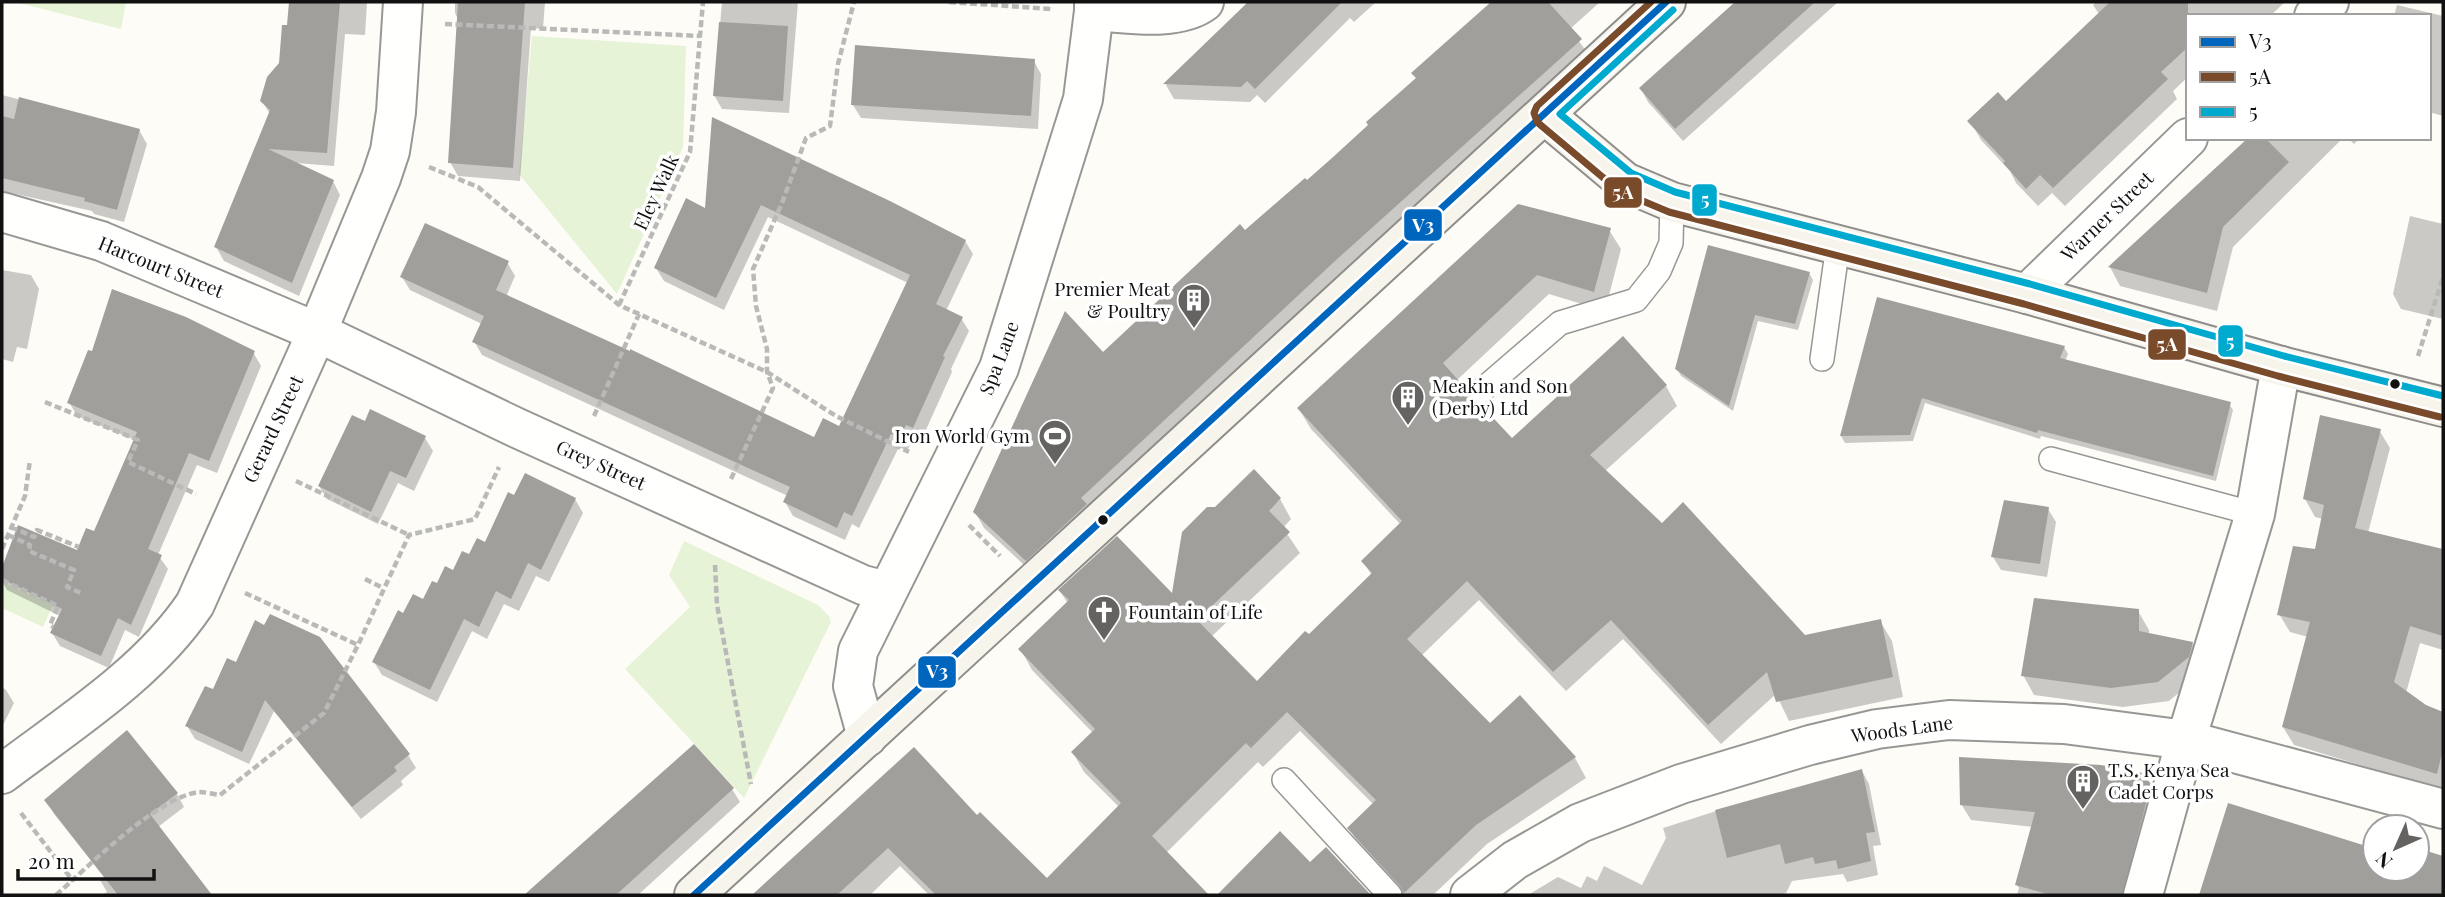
<svg xmlns="http://www.w3.org/2000/svg" width="2445" height="897" viewBox="0 0 2445 897" font-family="'Playfair Display',serif">
<style>
.green{fill:#e7f3d7}
.shadow{fill:#0003}
.building{fill:#a19f9c}
.lines{fill:none;stroke-linecap:round;stroke-linejoin:round}
.lane-casing{stroke:#979795;stroke-width:26}
.street-casing{stroke:#979795;stroke-width:42}
.secondary-casing{stroke:#8e8d8b;stroke-width:42}
.path{stroke:#b9b9b8;stroke-width:4.5;stroke-dasharray:7 3.5;stroke-linecap:butt}
.lane{stroke:#fffffe;stroke-width:23}
.street{stroke:#fffffe;stroke-width:38}
.secondary{stroke:#f6f4eb;stroke-width:38}
.bus-1-casing{stroke:#fff;stroke-width:12}
.bus-2-casing{stroke:#fff;stroke-width:12}
.bus-3-casing{stroke:#fff;stroke-width:12}
.bus-1{stroke:#0065bd;stroke-width:7}
.bus-2{stroke:#7a4b2a;stroke-width:7}
.bus-3{stroke:#00a9ce;stroke-width:7}
.bus-dot{fill:#111;stroke:#fff;stroke-width:2.5}
.labels{text-anchor:middle;stroke-width:7;stroke-linejoin:round;paint-order:stroke}
.street-label{font-size:19px;fill:#111;stroke:#fff}
.poi-label{font-size:19px;fill:#111;stroke:#fff;text-anchor:start}
.line-badge{stroke:#fff;stroke-width:2.5}
.badge-label{font-size:19px;text-anchor:middle;font-weight:bold;fill:#fff}
</style>
<rect width="100%" height="100%" fill="#fdfcf7"/>
<path class="green" d="M15 2H126L121 29Z
M532 36 686 46 683 147 617 294 519 174Z
M684 541 818 605 829 616 831 622 744 798 625 669 690 607 669 575Z
M2 582 53 605 43 627 2 608Z"/>
<path class="shadow" d="M290 2H367L365 35 345 34 334 166 296 163 333 181 340 195 299 296 224 261 216 247 270 114 262 101 281 64 289 27Z
M455 2H545L543 29 531 28 520 181 458 176 450 162 458 19 455 13Z
M722 2H798L789 113 722 109 714 95Z
M1251 2H1376L1354 22 1350 18 1265 103 1257 95 1250 102 1174 99 1166 85Z
M1493 2H1600L1570 29 1589 55 1035 575 984 528 975 512 1103 354 1307 182 1370 125 1417 79 1414 73Z
M1737 2H1838L1683 141 1648 102 1641 89Z
M2096 2H2285L2270 16H2188V77L2173 91 2177 99 2065 206 2052 193 2038 206 2016 183 2010 171 1981 140 1970 121 2006 103 2099 14 2093 5Z
M2397 5 2443 16V116L2429 112V16H2394Z
M1034 61 1041 74 1038 129 861 118 853 105Z
M2 95 139 130 147 144 124 222 94 214 92 211 2 191Z
M714 120 965 241 973 254 946 311 961 318 969 331 951 369 952 372 921 441 914 438 907 451 899 447 859 528 852 524 845 540 793 516 785 502 788 496 482 355 474 341 482 324 410 290 402 277 507 262 515 276 506 297 815 439 840 428 908 283 768 217 724 310 664 281 656 268 706 210Z
M2249 138H2343L2233 247 2217 311 2120 286 2110 267Z
M2348 138H2360L2354 144Z
M2410 216 2443 224V319L2401 309 2393 294Z
M1609 230 1621 249 1605 311 1549 294 1457 380 1474 403 1512 440 1666 386 1677 406 1605 471 1662 525 1805 637 1880 621 1892 641 1903 697 1789 721 1776 694 1721 744 1623 639 1566 691 1479 600 1421 656 1490 726 1520 697 1575 758 1586 778 1487 844 1433 895H1404L1361 848 1349 828 1374 805 1300 731 1263 767 1258 762 1166 853 1206 895H929L900 866 870 895H783L773 878 976 817 1047 881 1119 807 1084 772 1073 753 1093 733 1032 670 1021 650 1068 604 1060 591 1173 597 1280 499 1291 519 1283 528 1300 553 1211 637 1257 683 1310 637 1372 576 1363 561 1401 525 1311 429 1299 409Z
M2 270 31 275 39 289 27 349 17 347 13 362 2 359Z
M1809 273 1813 280 1798 330 1758 321 1733 411 1681 376 1677 369Z
M1878 299 2064 347 2068 354 2065 361 2229 404 2233 410 2216 481 2041 436 2040 439 1925 403 1913 441 1845 443 1841 436Z
M253 352 261 366 217 473 197 465 158 555 168 569 139 637 125 630 109 668 60 646 52 633 60 616 7 590 2 581V571L19 527 78 552 95 533 135 440 77 416 69 402Z
M366 423 425 438 433 451 414 491 398 483 378 524 327 499 319 486Z
M2379 430 2390 448 2368 533 2443 551V650L2420 643 2406 693 2425 707 2443 713V790L2294 745 2283 727 2308 637 2290 632 2279 614 2317 551 2323 519 2315 517 2305 499Z
M575 499 583 513 549 582 536 576 519 611 504 604 487 639 472 631 437 702 382 675 374 662 404 615 424 602 438 585 485 545Z
M2048 509 2056 522 2047 577 2001 570 1993 557Z
M2138 611 2149 630V634L2192 643 2203 662 2199 676 2169 701 2123 707 2034 695 2023 675Z
M265 628 408 755 416 768 401 781 403 785 361 819 274 711 249 764 195 739 187 726Z
M2 687 6 690 14 703 2 727Z
M127 732 177 794 184 807 158 827 208 895H102L107 892 100 880 104 877 54 814 47 801Z
M1862 771 1869 784 1881 845 1873 846 1878 875 1847 882 1843 874 1792 881 1786 893 1777 895H1528L1558 877 1581 888 1587 876 1597 881 1604 866 1642 885 1666 838 1663 828 1732 806Z
M2149 785 2159 802 2133 895H2017L2019 888 2017 885 2033 827 1971 820 1961 804Z
M732 789 740 802 638 895H532L547 881Z
M2229 805 2365 847 2375 837V869H2417V850L2443 858V895H2201Z
M1280 834 1310 865 1326 849 1370 895H1220Z"/>
<path class="building" d="M289 2H340L327 153 268 149 334 180 292 283 214 247 270 110 260 101 267 77 279 63 282 25H287Z
M458 2H525L513 168 448 163Z
M1248 2H1342L1255 89 1247 81 1241 87 1163 84Z
M1491 2H1548L1582 39 1335 261 1081 498 1087 504 1026 561 973 512 1065 311 1103 352 1240 224 1245 230 1305 178 1307 180 1332 158 1368 125 1366 122 1416 78 1411 73Z
M1735 2H1815L1675 129 1639 88Z
M2110 2H2188V47L2161 72 2168 79 2053 188 2040 175 2026 189 2003 163 2005 161 1967 121 1998 92 2006 101Z
M719 22 788 26 783 101 713 96Z
M855 45 1035 59 1031 116 851 105Z
M19 97 140 129 117 210 84 201 85 198 2 178V116L14 119Z
M712 117 890 201 966 240 936 304 963 317 943 356 945 357 913 428 906 425 899 438 891 434 852 516 844 512 837 528 783 502 790 487 472 342 484 316 400 277 425 223 509 261 496 290 630 351V349L814 437 823 418 839 426 910 275 761 205 716 298 654 268 686 198 705 208Z
M2248 138H2265L2289 162 2223 227 2207 293 2108 267Z
M1518 204 1611 228 1594 292 1537 275 1443 363 1467 390 1470 400 1481 405 1512 438 1623 336 1667 385 1590 455 1662 523 1683 502 1805 635 1881 619 1893 677 1776 702 1767 672 1708 725 1611 620 1553 672 1467 581 1407 639 1490 723 1520 695 1576 757 1476 825 1404 893 1400 886 1347 828 1376 800 1287 712 1251 748 1246 743 1152 836 1209 895H936L888 848 837 895H752L914 747 977 815 980 812 1047 878 1121 803 1071 752 1095 729 1018 649 1069 600 1058 590 1117 536 1172 593 1182 532 1207 507H1215L1254 469 1281 498 1269 511 1290 532 1197 620 1257 681 1305 631 1309 634 1372 573 1361 561 1402 521 1297 408Z
M1708 245 1810 272 1795 324 1755 315 1729 406 1675 369Z
M112 289 186 317 255 351 209 461 189 453 148 549 162 555 131 625 118 618 101 656 50 633 62 609 2 579V567L18 525 77 550 86 528 94 531 137 432 67 403 88 350 92 351Z
M1877 297 2065 346 2060 358 2231 402 2213 476 2038 430 2037 433 1922 398 1910 435 1840 436Z
M370 409 426 436 406 478 390 471 371 512 318 486 352 415 365 421Z
M2320 415 2381 429 2355 528 2443 549V636L2410 626 2394 682 2426 705 2443 712V749L2437 774 2282 727 2310 622 2277 615 2293 546 2315 549 2324 505 2303 499Z
M525 473 576 498 541 570 528 563 511 599 496 591 479 627 464 619 430 690 372 662 398 610 403 613 413 594 423 599 432 581 437 583 445 566 453 570 462 551 469 554 477 538 485 542 508 492 514 495Z
M2004 500 2049 507 2040 564 1991 557Z
M2034 598 2139 609V631L2193 642 2189 657 2158 682 2111 688 2021 676Z
M270 614 320 637 410 754 394 767 397 771 352 807 265 700 242 752 185 726 205 686 213 689 227 658 236 662 255 620 264 625Z
M127 730 178 793 150 814 212 895H118L44 800Z
M694 744 734 788 616 895H524Z
M1959 757 2101 765 2142 773 2151 784 2122 895H2051L2015 885 2035 812 1960 805Z
M1862 769 1875 832 1866 833 1871 861 1838 869 1836 860 1815 864 1813 857 1785 864 1780 844 1727 858 1715 810Z
M2228 803 2363 845 2367 833 2375 836V869H2417V848L2443 856V895H2199Z
M1280 831 1310 862 1326 847 1371 895H1217Z"/>
<g class="lines">
<defs>
<path id="lane" d="M1822 359 1838 245
M1481 391 1560 323 1636 300 1659 271 1671 243 1672 202
M2051 459 2255 514
M1284 780 1390 895"/>
<path id="street" d="M1094 11C1128 13 1177 22 1204 2
M2314 16 2329 2
M2 212 101 241 317 332 517 428 863 585 887 591
M2027 294 2188 138
M867 737 853 686 858 651 999 368 1083 99 1094 11V2
M2 774C68 724 148 674 195 604L317 332 381 178 390 151 396 112 403 2
M1470 895 1515 860 1580 823 1681 784 1810 745 1877 729 1949 720 2064 724 2186 740 2443 809
M2143 895 2186 740 2255 514 2281 366"/>
<path id="secondary" d="M1544 114 1625 182 1672 202 2027 294 2281 366 2443 407
M694 895 1666 2"/>
</defs>
<use href="#lane" class="lane-casing"/>
<use href="#street" class="street-casing"/>
<use href="#secondary" class="secondary-casing"/>
<path class="path" d="M949 2 1052 9
M445 24 700 36
M429 167 478 187 619 305 767 372 836 416 909 452
M619 305 690 152 703 2
M2418 356 2443 277
M45 402 138 440 128 462 196 494
M594 416 639 314
M731 479 773 388 767 372V349L756 306 753 269 782 203 806 138 830 126 838 64 854 2
M296 481 409 535
M969 525 1000 556
M11 527 34 537 37 530 79 547
M8 535 30 545 29 551 74 570 67 587 81 593
M2 549 25 496 30 460
M715 565 717 605 751 784
M365 579 383 588
M2 580 58 606 50 625 53 627
M245 593 358 645
M21 813 73 881
M56 895C88 867 157 797 199 792 205 792 213 794 220 795L324 713 358 645 409 535 475 519 499 467"/>
<use href="#lane" class="lane"/>
<use href="#street" class="street"/>
<use href="#secondary" class="secondary"/>
<defs>
<path id="bus-1" d="M694 895 1666 2"/>
<path id="bus-2" d="M1651 2 1537 106 1534 113 1537 122 1619 191 1669 212 2024 304 2278 376 2440 417"/>
<path id="bus-3" d="M1673 10 1560 114 1631 173 1675 192 2030 284 2284 356 2443 396"/>
</defs>
<use href="#bus-1" class="bus-1-casing"/>
<use href="#bus-2" class="bus-2-casing"/>
<use href="#bus-3" class="bus-3-casing"/>
<use href="#bus-1" class="bus-1"/>
<use href="#bus-2" class="bus-2"/>
<use href="#bus-3" class="bus-3"/>
</g>
<defs>
<symbol id="building-pin" viewBox="-11 -11 22 30"><path d="M0 17L-7.5 6A9.5 9.5 0 1 1 7.5 6Z" fill="#646362" stroke="#fff"/><path d="M-4-6H4V6H1V3H-1V6H-4ZM-2.5-4.3h1.7v1.8h-1.7ZM.8-4.3h1.7v1.8H.8ZM-2.5-1h1.7V.8h-1.7ZM.8-1h1.7V.8H.8Z" fill="#fff"/></symbol>
<symbol id="stadium-pin" viewBox="-11 -11 22 30"><path d="M0 17L-7.5 6A9.5 9.5 0 1 1 7.5 6Z" fill="#646362" stroke="#fff"/><path d="M0-5a6.5 5 0 1 0 0 10a6.5 5 0 1 0 0-10ZM-3.5-1.8h7v3.6h-7Z" fill="#fff"/></symbol>
<symbol id="church-pin" viewBox="-11 -11 22 30"><path d="M0 17L-7.5 6A9.5 9.5 0 1 1 7.5 6Z" fill="#646362" stroke="#fff"/><path d="M-1.2-6h2.4v3.5h3.3v2.4h-3.3V6h-2.4V-.1h-3.3v-2.4h3.3Z" fill="#fff"/></symbol>
</defs>
<g fill-rule="evenodd">
<use href="#building-pin" x="1175" y="281" width="38" height="52"/>
<use href="#building-pin" x="1389" y="378" width="38" height="52"/>
<use href="#stadium-pin" x="1036" y="417" width="38" height="52"/>
<use href="#church-pin" x="1085" y="593" width="38" height="52"/>
<use href="#building-pin" x="2064" y="762" width="38" height="52"/>
</g>
<g class="bus-dot">
<circle cx="2395" cy="384" r="6"/>
<circle cx="1103" cy="520" r="6"/>
</g>
<g class="labels">
<g class="street-label">
<text transform="translate(656 192) rotate(-65)" y="7">Eley Walk</text>
<text transform="translate(2107 216) rotate(-44)" y="7">Warner Street</text>
<text transform="translate(161 267) rotate(22)" y="7">Harcourt Street</text>
<text transform="translate(999 358) rotate(-69)" y="7">Spa Lane</text>
<text transform="translate(273 429) rotate(-65)" y="7">Gerard Street</text>
<text transform="translate(601 465) rotate(24)" y="7">Grey Street</text>
<text transform="translate(1902 729) rotate(-8)" y="7">Woods Lane</text>
</g>
<g class="poi-label">
<text x="1170" y="296" text-anchor="end">Premier Meat<tspan x="1170" dy="22">&amp; Poultry</tspan></text>
<text x="1432" y="393">Meakin and Son<tspan x="1432" dy="22">(Derby) Ltd</tspan></text>
<text x="1030" y="443" text-anchor="end">Iron World Gym</text>
<text x="1128" y="619">Fountain of Life</text>
<text x="2108" y="777">T.S. Kenya Sea<tspan x="2108" dy="22">Cadet Corps</tspan></text>
</g>
</g>
<g class="line-badge">
<rect x="1603" y="176" width="40" height="33" rx="7" fill="#7a4b2a"/>
<rect x="1691" y="183" width="27" height="34" rx="7" fill="#00a9ce"/>
<rect x="1403" y="208" width="40" height="34" rx="7" fill="#0065bd"/>
<rect x="2217" y="324" width="27" height="34" rx="7" fill="#00a9ce"/>
<rect x="2147" y="328" width="40" height="33" rx="7" fill="#7a4b2a"/>
<rect x="917" y="655" width="40" height="34" rx="7" fill="#0065bd"/>
</g>
<g class="badge-label">
<text x="1623" y="199">5A</text>
<text x="1705" y="206">5</text>
<text x="1423" y="232">V3</text>
<text x="2230" y="348">5</text>
<text x="2167" y="351">5A</text>
<text x="937" y="678">V3</text>
</g>
<rect width="2445" height="897" fill="none" stroke="#111111" stroke-width="7"/>
<rect x="2186" y="14" width="245" height="126" fill="#ffffff" stroke="#a0a0a0" stroke-width="2"/>
<rect x="2200" y="37" width="35" height="10" fill="#0065bd" stroke="#a0a0a0" stroke-width="2"/>
<text x="2249" y="49" font-size="21" fill="#111111">V3</text>
<rect x="2200" y="72" width="35" height="10" fill="#7a4b2a" stroke="#a0a0a0" stroke-width="2"/>
<text x="2249" y="84" font-size="21" fill="#111111">5A</text>
<rect x="2200" y="107" width="35" height="10" fill="#00a9ce" stroke="#a0a0a0" stroke-width="2"/>
<text x="2249" y="119" font-size="21" fill="#111111">5</text>
<g transform="translate(2396 848) rotate(225)"><circle r="33" fill="#ffffff" stroke="#a0a0a0" stroke-width="2"/>
<path d="M0-5L12 26L0 18L-12 26Z" fill="#646362"/>
<text y="-10" font-size="19" font-weight="bold" text-anchor="middle" fill="#111111">N</text>
</g>
<path d="M18 869v10h136v-10" fill="none" stroke="#111111" stroke-width="3.5"/>
<text x="28" y="869" font-size="21" fill="#111111" stroke="#ffffff" stroke-width="5" paint-order="stroke">20 m</text>
</svg>
